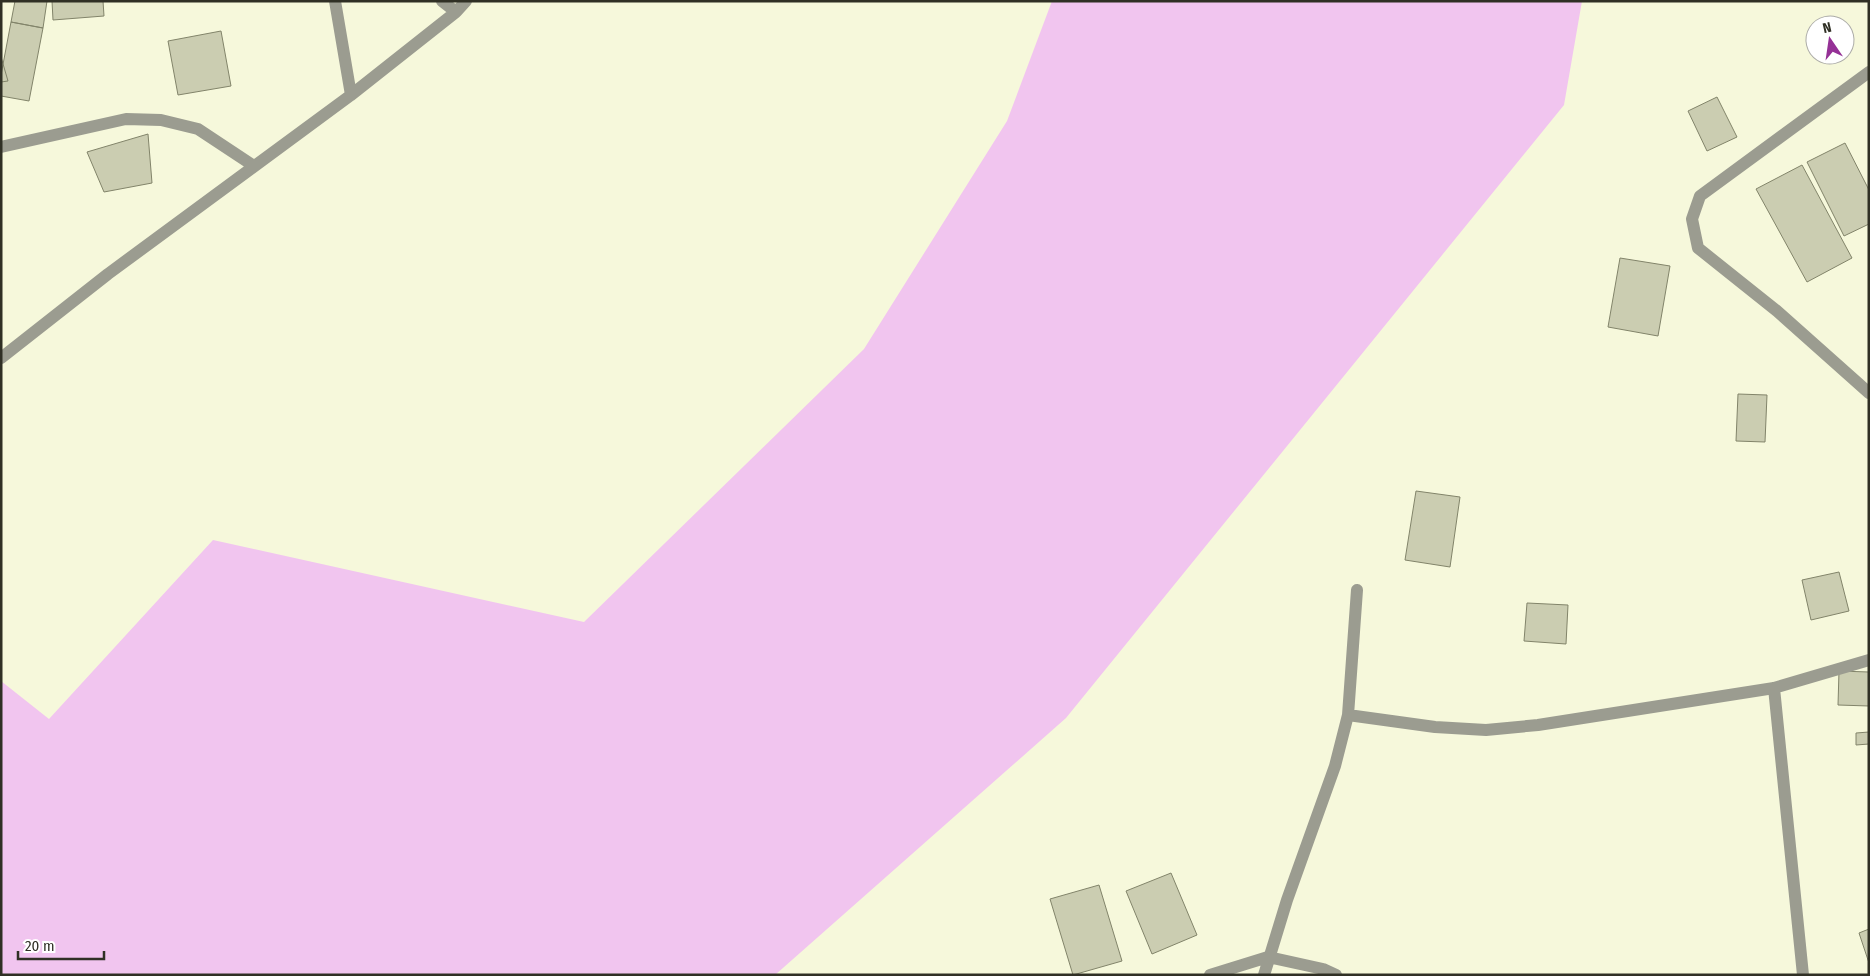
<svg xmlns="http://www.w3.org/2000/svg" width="1870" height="976" viewBox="0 0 1870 976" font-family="'Fira Sans Condensed',sans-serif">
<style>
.green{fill:#f1c5ef}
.building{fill:#cbcdb1;stroke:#82846a}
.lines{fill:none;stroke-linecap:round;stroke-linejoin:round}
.minor{stroke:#9b9c90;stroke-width:12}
</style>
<rect width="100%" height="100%" fill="#f6f8db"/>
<path class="green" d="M1052 1H1582L1564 105 1066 718 775 975H1V681L49 719 213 540 584 622 864 349 1007 121Z"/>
<path class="building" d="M15 1H47L43 28 11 22Z
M52 1H103L104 16 53 20Z
M11 22 43 28 29 101 1 96V75Z
M221 31 231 86 178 95 168 41Z
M1 57 8 81 1 82Z
M1717 97 1737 137 1707 151 1688 111Z
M148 134 152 183 104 192 87 152Z
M1845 143 1869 190V224L1844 236 1807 162Z
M1802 165 1852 258 1807 282 1756 189Z
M1620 258 1670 266 1658 336 1608 327Z
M1738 394 1767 395 1765 442 1736 441Z
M1416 491 1460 497 1450 567 1405 560Z
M1839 572 1849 611 1811 620 1802 580Z
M1527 603 1568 605 1566 644 1524 641Z
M1839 671 1869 672V706L1838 705Z
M1869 732V744L1856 745V733Z
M1171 873 1197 935 1152 954 1126 891Z
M1099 885 1122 961 1073 975 1050 899Z
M1869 929V963L1859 933Z"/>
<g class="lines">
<path class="minor" d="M335 1 351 95
M442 1 456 12
M1869 72 1700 196 1692 219 1698 248 1777 311 1869 393
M1 147 126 119 161 120 198 129 254 166
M1 358 108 274 351 95 456 12 466 1
M1774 688 1803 975
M1348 715 1435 727 1486 730 1538 725 1774 688 1869 660
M1210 975 1268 957 1323 969 1336 975
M1264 975 1287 900 1335 766 1348 715 1357 590"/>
</g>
<rect width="1870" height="976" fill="none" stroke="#303025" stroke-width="5"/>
<g transform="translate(1830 40) rotate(347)"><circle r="24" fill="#ffffff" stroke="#acaca8"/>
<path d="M0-4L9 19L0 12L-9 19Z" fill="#953196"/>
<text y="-8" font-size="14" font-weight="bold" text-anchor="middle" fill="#303025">N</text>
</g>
<path d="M18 951v8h86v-8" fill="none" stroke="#303025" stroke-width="2.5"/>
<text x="25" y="951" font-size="15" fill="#303025" stroke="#ffffff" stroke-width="4" paint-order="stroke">20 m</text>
</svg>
